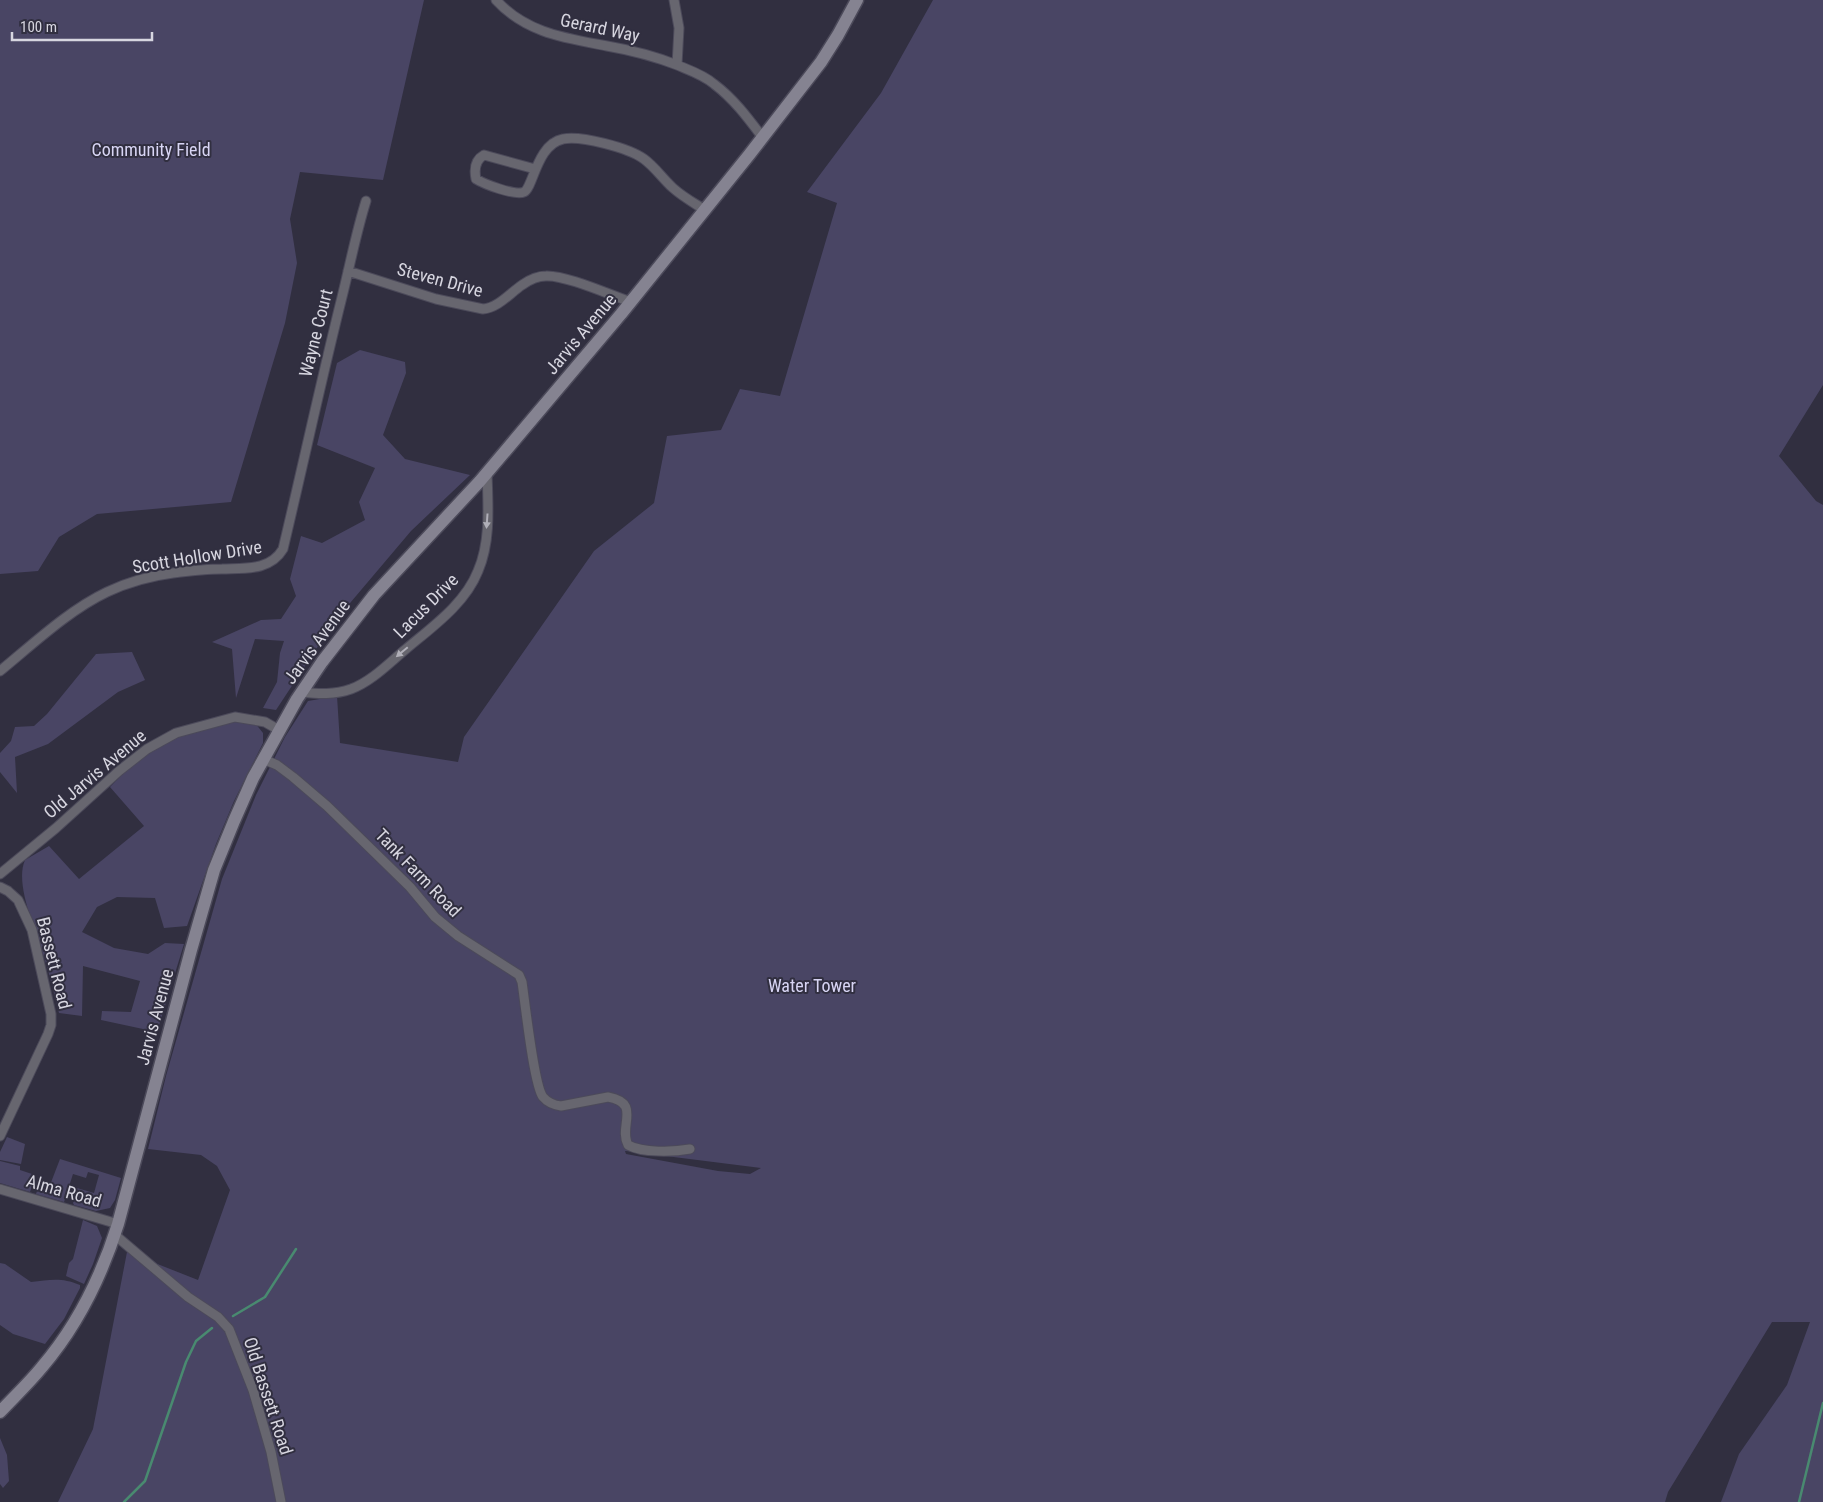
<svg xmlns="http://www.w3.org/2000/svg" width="1823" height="1502" viewBox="0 0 1823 1502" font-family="'Roboto Condensed',sans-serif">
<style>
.green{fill:#494564;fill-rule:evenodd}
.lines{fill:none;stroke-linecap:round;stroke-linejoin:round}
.stream{stroke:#498a70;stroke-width:2.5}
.street-casing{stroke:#4c4a5a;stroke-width:11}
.secondary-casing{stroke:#4c4a5a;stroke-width:15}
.street{stroke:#67666f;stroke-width:9}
.secondary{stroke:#858391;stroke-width:12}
.oneway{fill:#b0afb8}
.labels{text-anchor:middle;stroke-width:4;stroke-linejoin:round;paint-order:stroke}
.street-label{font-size:18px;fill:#d7d6e0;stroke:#312f40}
.park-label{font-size:18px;fill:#d8d5f4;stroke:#312f40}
</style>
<rect width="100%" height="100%" fill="#312f40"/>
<path class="green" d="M0 0H424L383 180 300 172 290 219 297 263 285 323 231 502 97 514 59 537 38 571 0 574Z
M933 0H1823V385L1779 456 1816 501 1823 505V1502H1721L1739 1454 1787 1385 1810 1322H1772L1668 1492 1665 1502H58L93 1429 127 1252 198 1280 230 1190 217 1166 201 1155 148 1149 166 1076 222 879 256 795 285 737 308 701 337 696 340 743 458 762 464 737 594 551 654 503 667 436 721 430 740 389 780 396 837 203 807 192 881 93ZM625 1151H626L761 1168 750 1174 718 1171 626 1154Z
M360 350 405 362 406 373 383 435 405 459 470 475 411 531 334 622 276 710 263 708 277 682 280 653 284 641 255 639 236 698 232 649 212 642 261 620 281 619 296 596 290 579 301 536 322 543 365 520 359 502 375 468 317 445 337 363Z
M132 652 145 680 118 692 48 744 15 757 17 793 0 772V753L11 741 15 727 34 726 47 714 96 654Z
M235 720 255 723 263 733V743L234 801 216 844 187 926 164 928 155 898 117 897 97 907 82 932 114 948 148 954 165 943 184 944 157 1032 101 1020 102 1011 131 1012 140 981 83 966 82 1016 59 1013C54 994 50 975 44 957 37 932 14 885 25 860L49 846 79 879 144 826 110 787C126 770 146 752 168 741 189 731 213 727 235 720Z
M7 1137 25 1144 21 1164 0 1160V1152Z
M60 1159 121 1178 115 1200 110 1208 96 1211 74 1205 73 1203 77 1188 94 1193 99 1175 88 1172 86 1178 73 1174 64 1202 36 1194 39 1185H50Z
M0 1161 20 1166V1170L32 1174V1176L35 1177 30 1192 0 1183Z
M83 1220 97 1226 102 1238 93 1264 84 1284 66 1276 69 1263 73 1259Z
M0 1263 5 1264 31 1282C50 1280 61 1277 80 1285V1288L64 1319 45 1344 13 1334 0 1325Z
M0 1438 7 1455 9 1481 3 1488 0 1484Z"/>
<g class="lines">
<path class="stream" d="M233 1316 265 1297 296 1249
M124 1502 145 1481 186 1362 196 1341 212 1328
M1799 1502 1823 1403"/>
<defs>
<path id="street" d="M496 0C526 33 565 38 607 46 630 50 654 56 677 65 689 70 704 75 714 84 734 99 748 118 763 138
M674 0 679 28 677 65
M535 169 484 155C475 160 474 169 476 179 484 184 515 196 524 192 533 188 537 144 563 139 580 135 629 148 644 159 655 167 663 179 673 188 683 197 694 203 705 210
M348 271 436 299 483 309C498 308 510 293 522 285 529 280 537 276 546 276 566 275 610 295 631 302
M0 671C33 644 69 610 107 592 128 582 150 576 173 573 189 571 206 569 222 569 245 568 270 571 283 549 303 465 321 381 342 297 350 265 356 233 366 201
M302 692C319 694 334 695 351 689 372 681 389 663 406 649 432 627 465 604 478 571 491 541 488 505 487 473
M263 759 277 765 293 777 327 806 410 887 435 917 458 936 519 975 522 982C525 1002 534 1086 543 1097 548 1103 554 1105 561 1106L608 1097C642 1103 618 1126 628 1145 642 1153 674 1152 690 1149
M0 874 56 828 119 771 147 749 176 733 235 717 265 722 279 730
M0 887 8 891 18 900 32 930 51 1014V1025L48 1034 0 1136
M0 1189 118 1224
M115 1235 188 1297 218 1317 229 1329 253 1390 271 1452 281 1502"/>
<path id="secondary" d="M0 1412C14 1397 29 1383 42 1367 77 1326 102 1275 118 1224L191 950 214 870 234 821 253 778 297 699 322 662 374 595 480 481 621 314 749 155 821 62 838 35 857 0"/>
</defs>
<use href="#street" class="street-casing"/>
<use href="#secondary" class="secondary-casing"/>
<use href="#street" class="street"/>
<use href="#secondary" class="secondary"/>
</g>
<defs><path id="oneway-solid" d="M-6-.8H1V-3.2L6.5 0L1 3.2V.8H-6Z" transform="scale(1.25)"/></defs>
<g class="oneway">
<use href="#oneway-solid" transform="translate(487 521) rotate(94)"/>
<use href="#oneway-solid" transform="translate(402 652) rotate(140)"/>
</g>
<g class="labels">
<g class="street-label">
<text transform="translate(600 28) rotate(12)" y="6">Gerard Way</text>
<text transform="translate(440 280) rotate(15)" y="6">Steven Drive</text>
<text transform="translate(316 333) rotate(-76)" y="6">Wayne Court</text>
<text transform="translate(581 334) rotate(-50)" y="6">Jarvis Avenue</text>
<text transform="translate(197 557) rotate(-9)" y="6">Scott Hollow Drive</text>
<text transform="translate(426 606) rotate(-45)" y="6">Lacus Drive</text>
<text transform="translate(317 642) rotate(-54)" y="6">Jarvis Avenue</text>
<text transform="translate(95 774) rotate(-40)" y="6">Old Jarvis Avenue</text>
<text transform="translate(418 873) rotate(46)" y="6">Tank Farm Road</text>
<text transform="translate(54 963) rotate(76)" y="6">Bassett Road</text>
<text transform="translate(155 1017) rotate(-75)" y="6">Jarvis Avenue</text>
<text transform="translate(64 1191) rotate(16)" y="6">Alma Road</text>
<text transform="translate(268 1396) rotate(72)" y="6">Old Bassett Road</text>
</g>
<g class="park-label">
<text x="151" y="156">Community Field</text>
<text x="812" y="992">Water Tower</text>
</g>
</g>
<path d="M12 32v8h140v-8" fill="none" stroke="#d7d6e0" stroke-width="2.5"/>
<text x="20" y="32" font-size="15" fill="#d7d6e0" stroke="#312f40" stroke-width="4" paint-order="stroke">100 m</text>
</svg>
